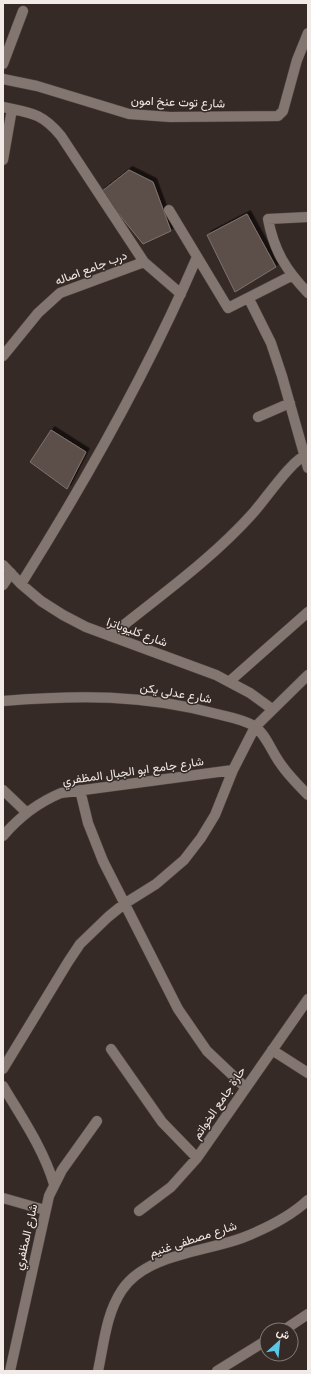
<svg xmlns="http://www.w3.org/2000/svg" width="311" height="1374" viewBox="0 0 311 1374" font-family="Raleway,Vazirmatn,sans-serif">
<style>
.building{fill:#5b4f4a;stroke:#80726e;filter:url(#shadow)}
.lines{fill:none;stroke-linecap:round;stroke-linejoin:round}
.minor-casing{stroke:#504743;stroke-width:11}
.minor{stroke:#837671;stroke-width:10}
.labels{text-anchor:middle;stroke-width:3;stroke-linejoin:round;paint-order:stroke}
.street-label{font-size:12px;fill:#f2eae7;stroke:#362a26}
</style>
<defs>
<filter id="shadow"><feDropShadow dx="3.5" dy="-3.5" stdDeviation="0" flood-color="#0009"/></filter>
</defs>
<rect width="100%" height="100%" fill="#362a26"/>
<path class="building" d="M129 170 153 182 171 231 143 244 101 192Z
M247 214 276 267 235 292 207 235Z
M51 430 86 452 67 489 30 462Z"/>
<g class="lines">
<defs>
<path id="minor" d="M3 64 23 11
M3 79 37 86 129 114 170 117 278 116 283 111 297 60 308 33
M3 107C31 113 42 113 61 136L144 262 181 294
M3 160 12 109
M169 210 228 308 291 276
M308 217 268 219C274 251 286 270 308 293
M249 299 271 343 282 376 308 468
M3 356 38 313 60 293 144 262
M258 417 290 403
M3 565 21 584 41 601 63 615 86 627 216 675 250 693 272 709
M21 584C87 479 148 371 197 257
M3 585 11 573
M110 636C158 597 211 560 253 513 265 500 292 459 308 454
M230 681 308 612
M3 701C78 695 143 694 217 714 229 717 243 719 254 726 266 734 271 751 280 763 288 775 298 785 308 795
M3 790 26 812
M80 790 88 823 103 861 178 1009 207 1051 245 1087
M3 836C20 816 37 803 61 793L233 770
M111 1049 162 1122 197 1158
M272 1050 308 1073
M3 1069 68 962 80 944 108 917 124 904 156 884 184 860 201 838 215 815 233 770 255 727 308 675
M3 1086C22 1118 43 1148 54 1184
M3 1198 45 1210
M139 1211 171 1187 197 1158 308 999
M284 1330 308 1314
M10 1371 49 1196 62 1170 97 1121
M98 1371C104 1343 106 1314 122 1290 146 1254 204 1252 242 1238 265 1229 290 1217 308 1200
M217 1371 267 1340"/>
</defs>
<use href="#minor" class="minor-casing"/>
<use href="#minor" class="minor"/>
</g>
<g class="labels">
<g class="street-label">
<text transform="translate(178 102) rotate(2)" y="4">شارع توت عنخ امون</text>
<text transform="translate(91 268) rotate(-21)" y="4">درب جامع اصاله</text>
<text transform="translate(137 632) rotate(20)" y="4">شارع كليوباترا</text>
<text transform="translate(176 693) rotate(10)" y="4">شارع عدلى يكن</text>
<text transform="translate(133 771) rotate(-8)" y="4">شارع جامع ابو الجبال المظفري</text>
<text transform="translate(219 1103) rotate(-56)" y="4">حارة جامع الخواتم</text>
<text transform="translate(26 1237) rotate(-77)" y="4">شارع المظفري</text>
<text transform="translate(193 1239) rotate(-18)" y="4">شارع مصطفى غنيم</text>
</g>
</g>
<rect width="311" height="1374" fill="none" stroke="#f2eae7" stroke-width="8"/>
<g transform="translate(279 1342) rotate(27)"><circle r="19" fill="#362a26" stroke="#817773"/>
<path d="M0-3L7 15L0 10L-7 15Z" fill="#5bc7e7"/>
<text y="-6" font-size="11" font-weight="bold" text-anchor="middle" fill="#f2eae7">ش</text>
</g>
</svg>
